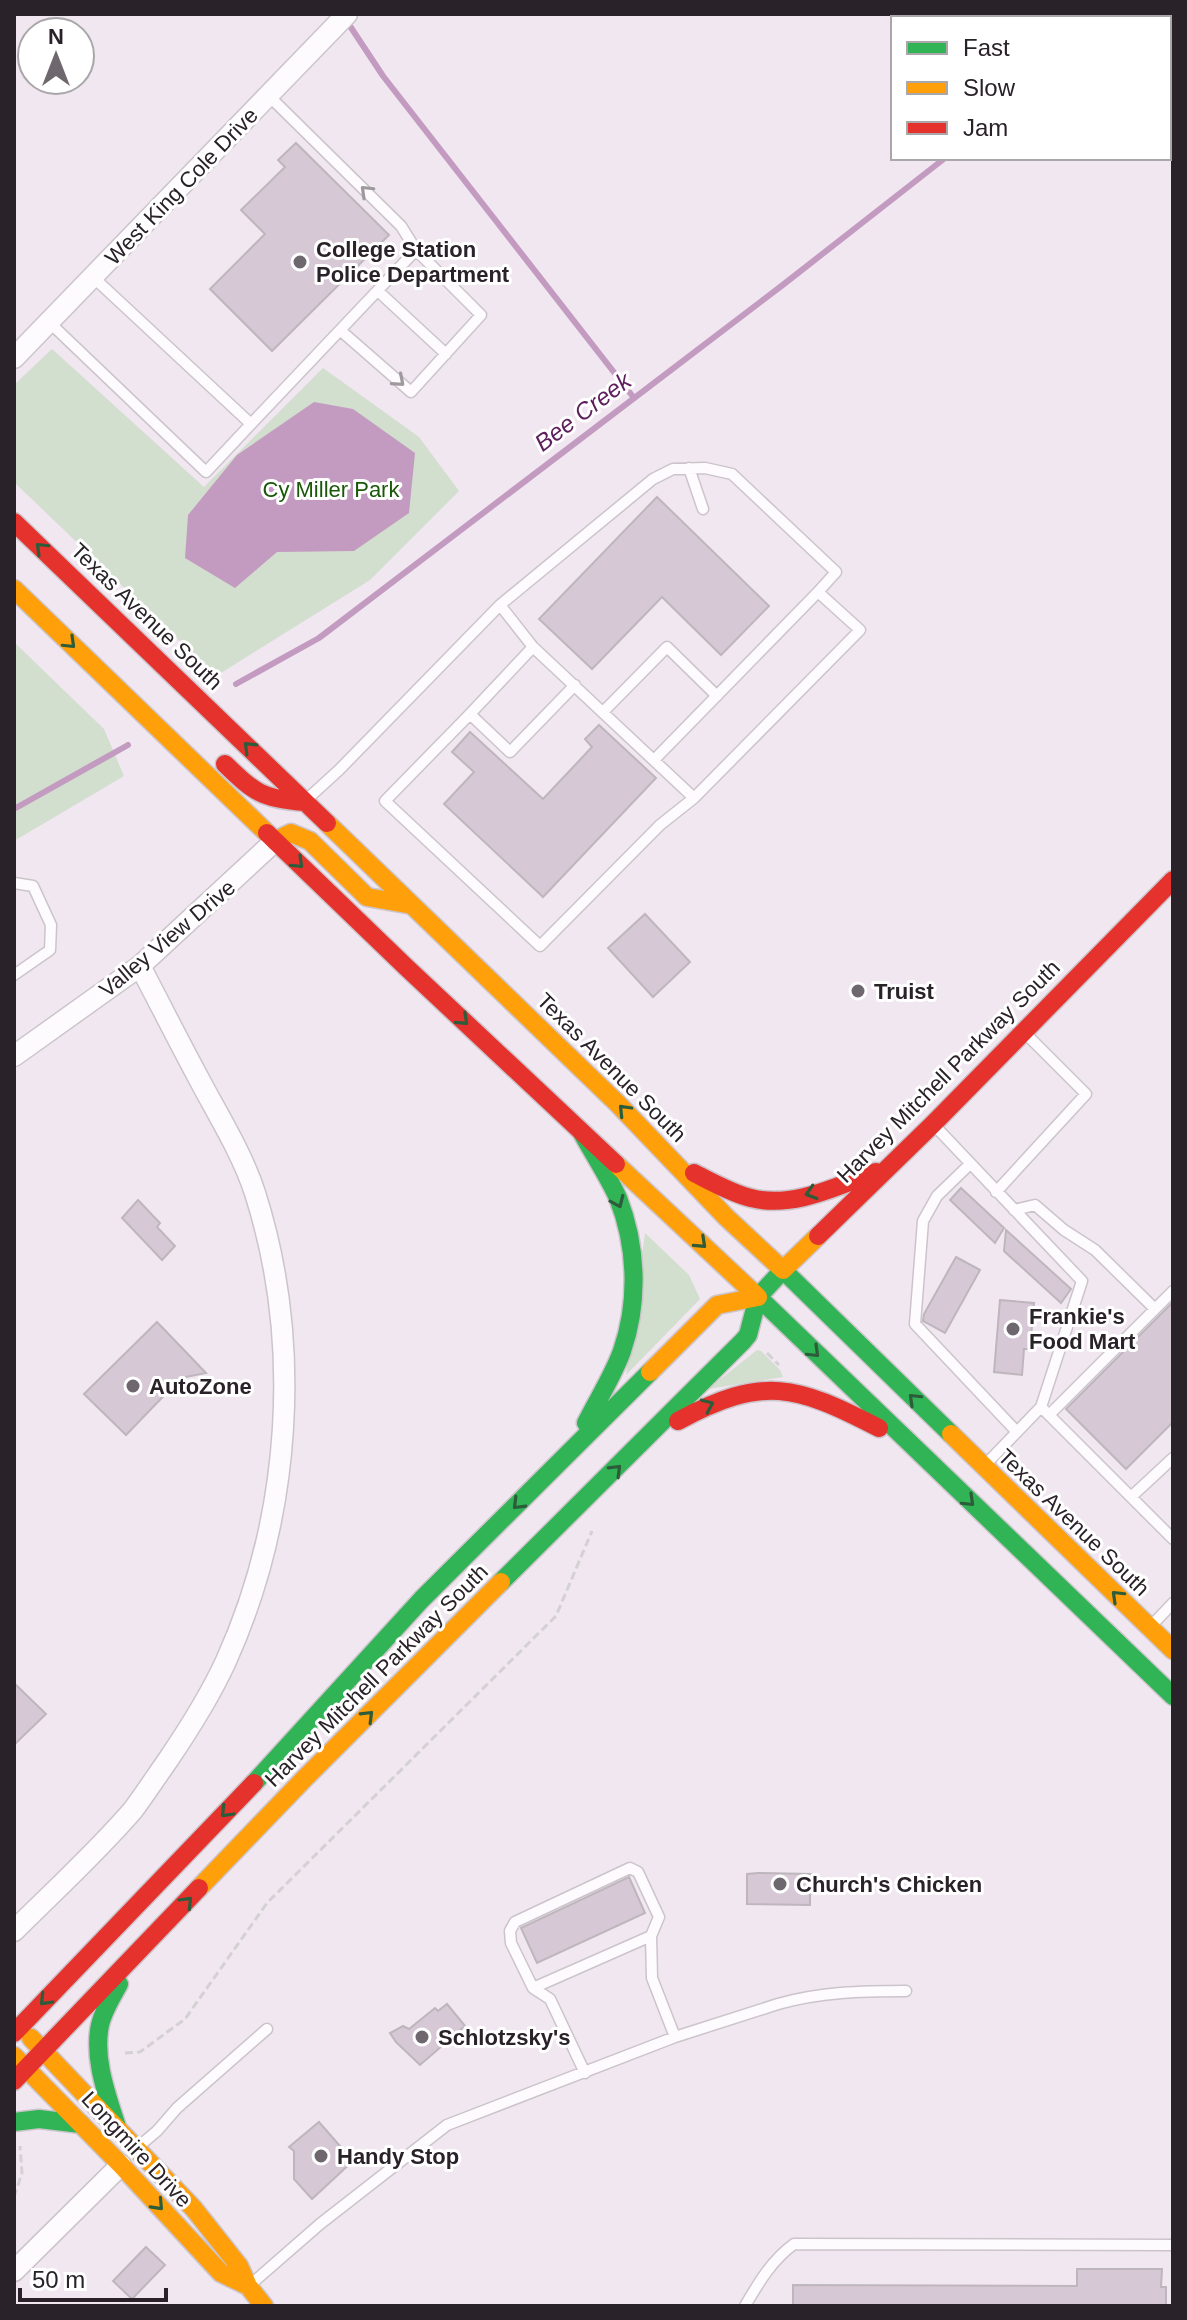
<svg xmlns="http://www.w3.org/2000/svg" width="1187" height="2320" viewBox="0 0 1187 2320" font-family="Helvetica,sans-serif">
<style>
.green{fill:#d2dece}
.water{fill:#c39bc1}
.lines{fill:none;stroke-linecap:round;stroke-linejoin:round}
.stream{stroke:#c39bc1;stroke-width:6}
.building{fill:#d7c8d6;stroke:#beb6bd;stroke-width:2}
.lane-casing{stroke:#ccc4cb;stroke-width:13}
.street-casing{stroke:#ccc4cb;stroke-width:23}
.fast-casing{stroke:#ccc4cb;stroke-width:21}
.slow-casing{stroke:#ccc4cb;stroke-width:21}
.jam-casing{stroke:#ccc4cb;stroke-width:21}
.path{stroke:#d3d1d3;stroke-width:3;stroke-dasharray:8 4;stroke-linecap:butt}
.lane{stroke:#fdfbfd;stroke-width:10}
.street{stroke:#fdfbfd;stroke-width:20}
.fast{stroke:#30b455;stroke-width:18}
.slow{stroke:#ff9f0a;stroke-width:18}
.jam{stroke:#e5322d;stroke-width:18}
.oneway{stroke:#9e999d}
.oneway2{stroke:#2c5c3a}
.poi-dot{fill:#6f676e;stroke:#fff;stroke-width:3}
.labels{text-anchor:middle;stroke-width:6;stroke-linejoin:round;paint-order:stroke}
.street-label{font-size:22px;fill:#292228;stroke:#fff}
.poi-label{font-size:22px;font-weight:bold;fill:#292228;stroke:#fff;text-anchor:start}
.park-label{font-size:22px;fill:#195808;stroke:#fff}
.water-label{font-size:24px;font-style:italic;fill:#5e1e5d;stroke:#fff}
</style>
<rect width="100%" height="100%" fill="#f1e7f0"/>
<path class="green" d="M52 349 204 487 323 368 419 437 459 491 370 580 216 676 14 482V385Z
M14 642 104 729 124 776 14 841Z
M645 1233 689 1275 700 1299 626 1375Z
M757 1350 761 1351 780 1370 783 1377 708 1389Z"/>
<path class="water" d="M314 402 353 409 415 453 409 513 354 551 277 552 235 588 185 558 188 515 237 455Z"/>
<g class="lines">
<path class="stream" d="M1126 18 1135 14
M346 20 383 76 634 398
M236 684 319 638 784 284 945 158
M14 809 128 745"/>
</g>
<path class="building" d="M296 143 389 235 272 351 210 289 265 234 241 210 285 167 278 160Z
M657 497 769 606 721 655 662 597 592 669 539 619Z
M599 725 656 778 543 897 444 804 474 772 452 752 470 732 543 799 592 747 585 739Z
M645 914 690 962 653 997 608 948Z
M961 1188 1004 1228 995 1243 950 1200Z
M138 1200 160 1223 157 1227 175 1246 162 1260 122 1218Z
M1006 1230 1071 1289 1061 1303 1004 1251Z
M956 1257 980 1270 945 1333 923 1321 924 1314Z
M1000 1300 1034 1303 1030 1349H1024L1022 1375 994 1372Z
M1173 1302V1422L1126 1469 1066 1409Z
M157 1322 206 1373 181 1378 126 1435 84 1394Z
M14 1683 46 1714 14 1745Z
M758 1873 813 1874V1894H810V1905L747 1904V1874Z
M629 1877 645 1913 537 1963 521 1928Z
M447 2004 465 2026 420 2065 396 2042 390 2033 403 2026 409 2029 435 2008 438 2011Z
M319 2122 353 2161 312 2199 294 2179V2151L289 2147Z
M146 2247 165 2265 132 2299 113 2281Z
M1077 2269H1162L1161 2287H1166V2306H793V2285L1077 2286Z"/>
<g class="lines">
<defs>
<path id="lane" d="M269 96 401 226 416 250 481 315 411 392 340 330
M378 291 446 354
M49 322 206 472 251 424 93 277
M251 424 416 250
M689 468 703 509
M500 605 653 479 673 469 705 468 732 474 836 572 818 592
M533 647 470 714 510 752 575 685
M603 712 667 647 717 696
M470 714 385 801 540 946 660 825 694 798
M305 801 339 770 500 605 533 647 694 798 860 630 818 592 654 760
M14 883 33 886 51 925 50 950 14 975
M934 1125 1082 1281 1041 1407 988 1462
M970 1164 937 1196 923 1221 915 1324 1017 1432
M996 1192 1086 1094 1026 1034
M1014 1210 1035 1205 1064 1230 1095 1250 1155 1309
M1041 1407 1173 1539
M1049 1415 1173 1291
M1131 1497 1173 1458
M1153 1624 1173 1603
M533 1988 651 1936
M585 2073 550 1999 533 1988 511 1943 510 1931 515 1922 630 1868 638 1872 659 1917 651 1936 652 1978 675 2037
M138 2147 157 2131 177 2108 267 2029
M250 2285 320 2224 447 2125 675 2037 778 2004C820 1992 862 1991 906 1991
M745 2306C759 2282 772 2260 794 2244L1173 2245"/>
<path id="street" d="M14 358 347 14
M14 1056 140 966 275 841
M14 1931C54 1891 96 1853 133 1810 145 1794 156 1777 168 1760 189 1729 210 1696 226 1661 291 1517 303 1344 255 1193 242 1153 219 1117 199 1079 179 1042 160 1004 140 966
M14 2271 121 2165"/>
<path id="fast" d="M582 1133C594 1155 608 1176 618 1198 637 1246 639 1302 622 1351 613 1376 598 1399 586 1423
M758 1297 1173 1696
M501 1582 743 1341 748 1335 758 1297 783 1270 951 1434
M254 1783 422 1599 650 1372
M14 2122 39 2119 81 2124
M117 2127C107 2095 93 2059 100 2025 103 2011 112 1997 119 1984"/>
<path id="slow" d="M14 589 267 833
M327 823 618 1104 726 1217 783 1270 818 1236
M275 841 291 833 310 841 367 897 412 905
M616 1164 758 1297
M650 1372 717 1305 758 1297
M951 1434 1173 1650
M199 1888 304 1779 501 1582
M31 2038 194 2209 239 2266 248 2286 264 2306
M14 2056 121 2165 221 2273 248 2286"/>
<path id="jam" d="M14 522 327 823
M225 764C254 792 262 799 304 802
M267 833 406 967 616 1164
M694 1173C712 1182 731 1193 751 1198 793 1209 837 1186 876 1172
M818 1236 933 1124 1173 880
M678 1421C763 1375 796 1385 879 1428
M14 2033 254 1783
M14 2081 199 1888"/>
</defs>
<use href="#lane" class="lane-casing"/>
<use href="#street" class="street-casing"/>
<use href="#fast" class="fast-casing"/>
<use href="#slow" class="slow-casing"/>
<use href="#jam" class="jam-casing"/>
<path class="path" d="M767 1353 779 1365
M125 2053 140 2052 185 2019 267 1903 556 1616 592 1531
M14 2197 22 2173 20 2146"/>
<use href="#lane" class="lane"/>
<use href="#street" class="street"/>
<use href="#fast" class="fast"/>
<use href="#slow" class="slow"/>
<use href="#jam" class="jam"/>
</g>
<defs><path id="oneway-chevron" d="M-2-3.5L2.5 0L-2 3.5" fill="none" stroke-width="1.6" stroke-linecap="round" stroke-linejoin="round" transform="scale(2)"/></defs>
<g class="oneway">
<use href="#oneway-chevron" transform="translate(366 191) rotate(-136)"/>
<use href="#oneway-chevron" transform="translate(399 381) rotate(41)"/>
</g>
<g class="oneway2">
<use href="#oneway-chevron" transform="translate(41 548) rotate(-136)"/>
<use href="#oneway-chevron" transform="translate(70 643) rotate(44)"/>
<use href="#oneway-chevron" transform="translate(249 747) rotate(-135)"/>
<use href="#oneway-chevron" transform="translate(298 863) rotate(44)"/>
<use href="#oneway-chevron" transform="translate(463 1020) rotate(43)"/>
<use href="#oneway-chevron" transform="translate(624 1110) rotate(-134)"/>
<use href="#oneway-chevron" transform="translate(811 1193) rotate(163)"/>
<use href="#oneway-chevron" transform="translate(618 1202) rotate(66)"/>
<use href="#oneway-chevron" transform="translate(701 1243) rotate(43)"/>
<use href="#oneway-chevron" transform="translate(814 1352) rotate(44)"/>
<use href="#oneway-chevron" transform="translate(914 1399) rotate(-136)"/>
<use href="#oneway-chevron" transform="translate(708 1405) rotate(-24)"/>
<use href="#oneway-chevron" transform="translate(616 1470) rotate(-45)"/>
<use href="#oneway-chevron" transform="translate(969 1501) rotate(44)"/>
<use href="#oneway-chevron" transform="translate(518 1504) rotate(135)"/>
<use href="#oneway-chevron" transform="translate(1117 1596) rotate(-136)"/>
<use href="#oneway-chevron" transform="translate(368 1716) rotate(-45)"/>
<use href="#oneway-chevron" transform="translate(226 1812) rotate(134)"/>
<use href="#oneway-chevron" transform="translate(187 1902) rotate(-46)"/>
<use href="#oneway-chevron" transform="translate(45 2000) rotate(134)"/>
<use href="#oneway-chevron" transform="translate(158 2205) rotate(47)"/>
</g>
<g class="poi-dot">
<circle cx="300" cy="262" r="8"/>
<circle cx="858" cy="991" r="8"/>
<circle cx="1013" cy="1329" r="8"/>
<circle cx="133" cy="1386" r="8"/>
<circle cx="780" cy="1884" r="8"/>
<circle cx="422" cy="2037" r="8"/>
<circle cx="321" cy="2156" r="8"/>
</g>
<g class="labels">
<g class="street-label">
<text transform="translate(181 186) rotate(-46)" y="8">West King Cole Drive</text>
<text transform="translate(147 616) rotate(44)" y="8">Texas Avenue South</text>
<text transform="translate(167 938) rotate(-40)" y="8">Valley View Drive</text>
<text transform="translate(612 1067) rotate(45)" y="8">Texas Avenue South</text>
<text transform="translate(948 1071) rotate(-45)" y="8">Harvey Mitchell Parkway South</text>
<text transform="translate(1074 1522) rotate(44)" y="8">Texas Avenue South</text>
<text transform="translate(376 1675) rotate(-45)" y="8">Harvey Mitchell Parkway South</text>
<text transform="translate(137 2149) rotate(47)" y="8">Longmire Drive</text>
</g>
<g class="poi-label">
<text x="316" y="257">College Station<tspan x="316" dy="25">Police Department</tspan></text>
<text x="874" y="999">Truist</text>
<text x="1029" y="1324">Frankie's<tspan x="1029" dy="25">Food Mart</tspan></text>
<text x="149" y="1394">AutoZone</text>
<text x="796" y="1892">Church's Chicken</text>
<text x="438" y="2045">Schlotzsky's</text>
<text x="337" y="2164">Handy Stop</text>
</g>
<g class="park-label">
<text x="331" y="497">Cy Miller Park</text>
</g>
<g class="water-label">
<text transform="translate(583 412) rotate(-37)" y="8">Bee Creek</text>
</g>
</g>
<rect width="1187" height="2320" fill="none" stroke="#292228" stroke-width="32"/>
<rect x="891" y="16" width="280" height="144" fill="#ffffff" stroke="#a9a7a9" stroke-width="2"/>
<rect x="907" y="42" width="40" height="12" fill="#30b455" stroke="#a9a7a9" stroke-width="2"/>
<text x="963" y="56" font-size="24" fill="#292228">Fast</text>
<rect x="907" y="82" width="40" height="12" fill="#ff9f0a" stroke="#a9a7a9" stroke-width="2"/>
<text x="963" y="96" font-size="24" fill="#292228">Slow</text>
<rect x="907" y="122" width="40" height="12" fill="#e5322d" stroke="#a9a7a9" stroke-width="2"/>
<text x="963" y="136" font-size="24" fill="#292228">Jam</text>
<g transform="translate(56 56)"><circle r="38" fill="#ffffff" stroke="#a9a7a9" stroke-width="2"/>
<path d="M0-6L14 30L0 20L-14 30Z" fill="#6f676e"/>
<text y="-12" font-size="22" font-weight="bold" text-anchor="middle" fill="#292228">N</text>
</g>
<path d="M20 2288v12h146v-12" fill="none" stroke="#292228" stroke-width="4"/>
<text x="32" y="2288" font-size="24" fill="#292228" stroke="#ffffff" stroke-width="6" paint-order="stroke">50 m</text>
</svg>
